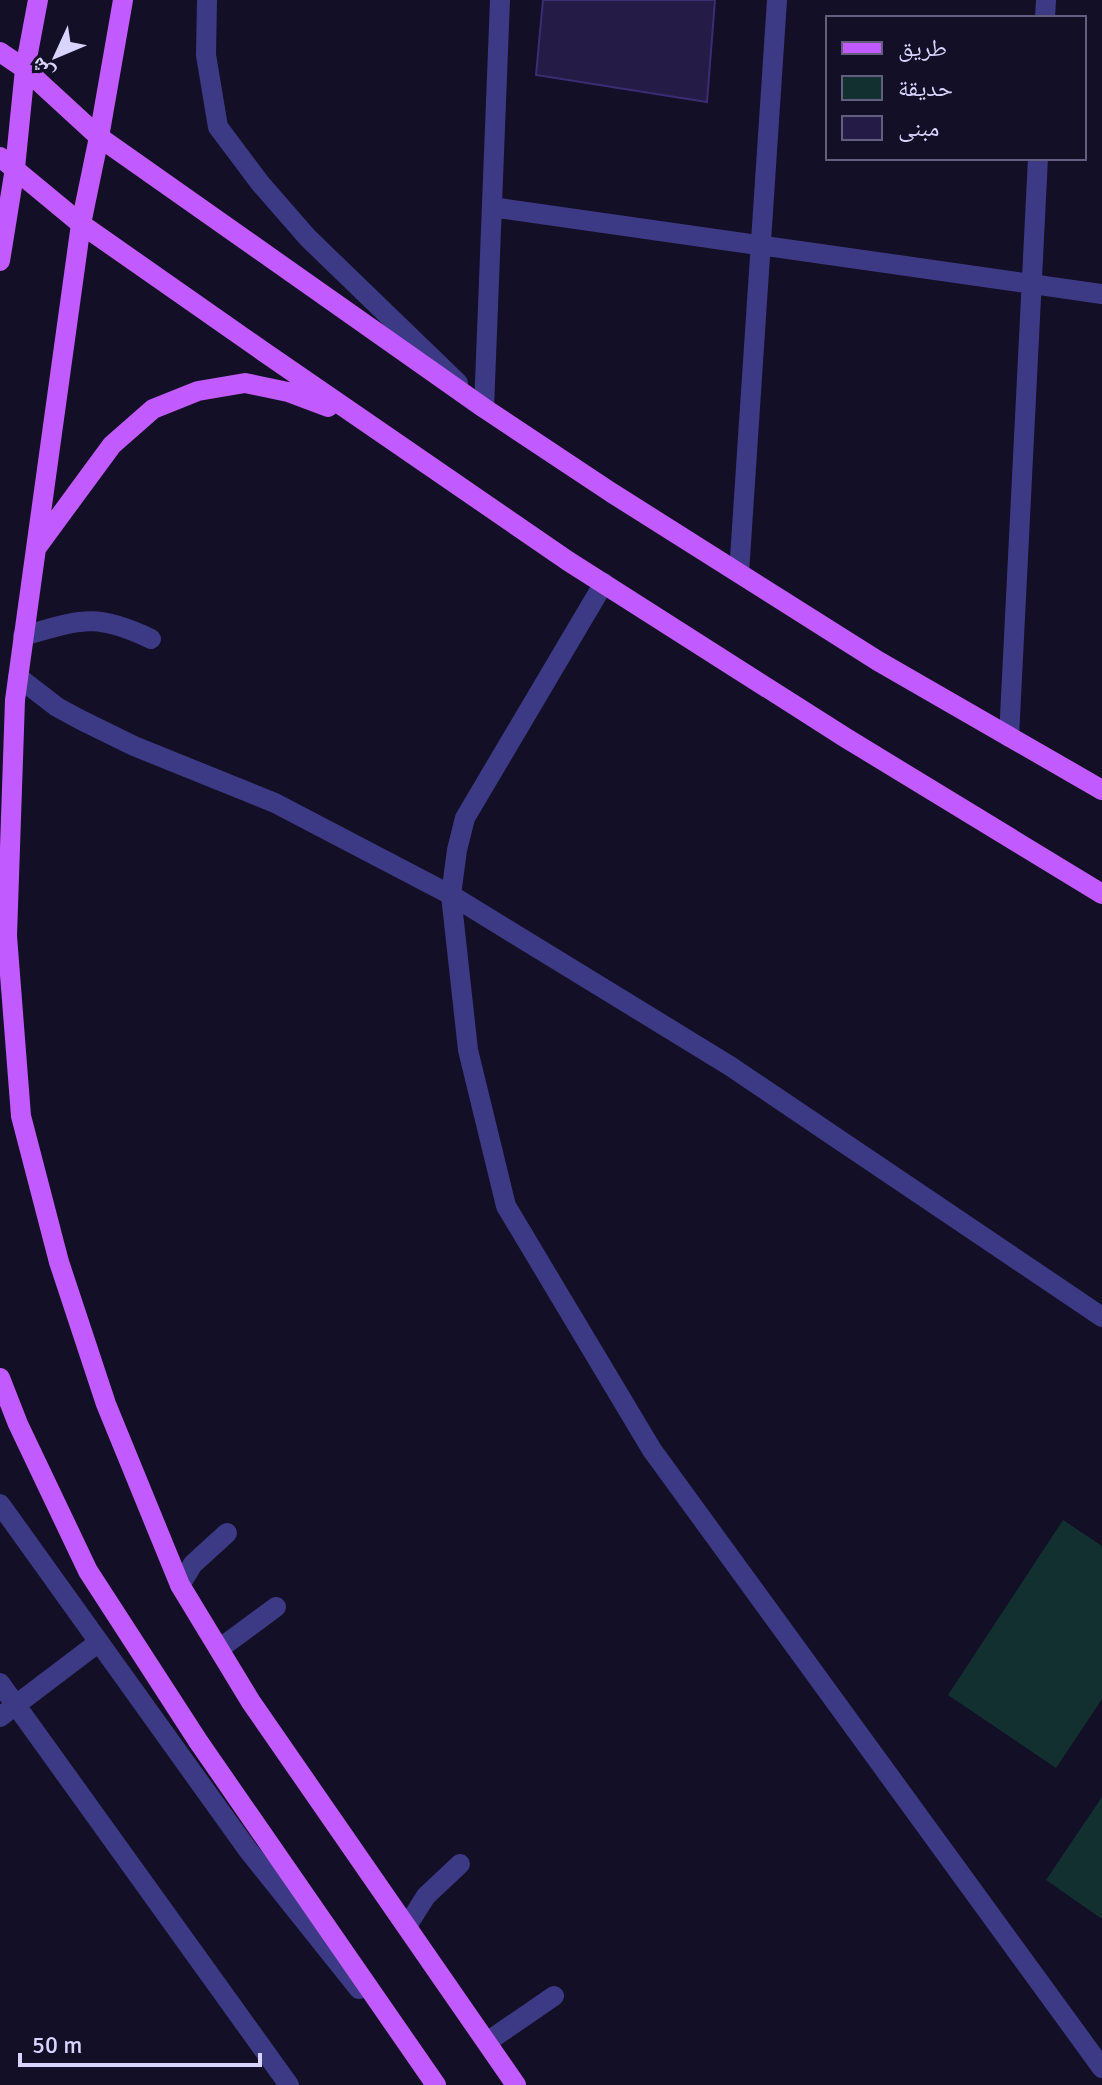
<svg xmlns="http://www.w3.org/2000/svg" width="1102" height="2085" viewBox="0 0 1102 2085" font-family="Signika,'Noto Naskh Arabic',sans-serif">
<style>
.green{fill:#12302f}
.building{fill:#241b47;stroke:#3b2d73;stroke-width:2}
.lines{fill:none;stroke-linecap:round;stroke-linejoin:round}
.minor{stroke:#3d3a85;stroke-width:20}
.major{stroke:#c25bff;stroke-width:20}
</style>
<rect width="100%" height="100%" fill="#130f26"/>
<path class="green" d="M1063 1520 1102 1546V1699L1056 1768 948 1695Z
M1102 1797V1919L1046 1880Z"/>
<path class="building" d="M543 0H715L707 102 536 75Z"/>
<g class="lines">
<path class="minor" d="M207 0 206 55 218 127 260 183 308 238 458 383
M1045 18 1046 0
M492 207 1102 294
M484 408 500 0
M739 573 777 0
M604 583 465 818 457 850 451 895 468 1050 506 1206 652 1450 1102 2068
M23 636C80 620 95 612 151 639
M18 677 57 707 81 720 134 746 275 803 451 895 730 1066 1102 1317
M1009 737 1038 158
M0 1504 248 1850 359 1989
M180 1585 193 1564 227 1533
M219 1649 276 1607
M0 1683 289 2085
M0 1717 99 1642
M407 1926 426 1896 460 1864
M487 2042 554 1996"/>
<path class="major" d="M123 0 99 137 81 224 15 700 7 936 21 1116 59 1262 106 1404 180 1585 251 1702 516 2085
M0 52 25 69 99 137 484 408 612 493 878 661 1102 790
M0 157 81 224 264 352 568 561 846 738 1102 894
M0 261 15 168 25 69 38 0
M37 547 112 445 153 409 198 391 245 383 288 392 328 407
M0 1378 18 1424 88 1571 198 1741 436 2085"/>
</g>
<rect x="826" y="16" width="260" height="144" fill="#130f26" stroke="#625e7d" stroke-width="2"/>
<rect x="842" y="42" width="40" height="12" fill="#c25bff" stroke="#625e7d" stroke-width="2"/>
<text x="898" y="56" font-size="24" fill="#d9d4ff">طريق</text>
<rect x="842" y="76" width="40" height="24" fill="#12302f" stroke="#625e7d" stroke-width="2"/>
<text x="898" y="96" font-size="24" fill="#d9d4ff">حديقة</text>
<rect x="842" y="116" width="40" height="24" fill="#241b47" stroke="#625e7d" stroke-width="2"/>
<text x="898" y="136" font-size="24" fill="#d9d4ff">مبنى</text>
<g transform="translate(56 56) rotate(226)" stroke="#130f26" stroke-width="6" paint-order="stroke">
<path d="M0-6L14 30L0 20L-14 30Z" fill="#d9d4ff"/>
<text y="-12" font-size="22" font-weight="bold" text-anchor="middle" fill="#d9d4ff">ش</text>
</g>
<path d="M20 2053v12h240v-12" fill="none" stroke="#d9d4ff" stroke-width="4"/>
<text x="32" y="2053" font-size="24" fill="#d9d4ff" stroke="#130f26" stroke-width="6" paint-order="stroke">50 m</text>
</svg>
